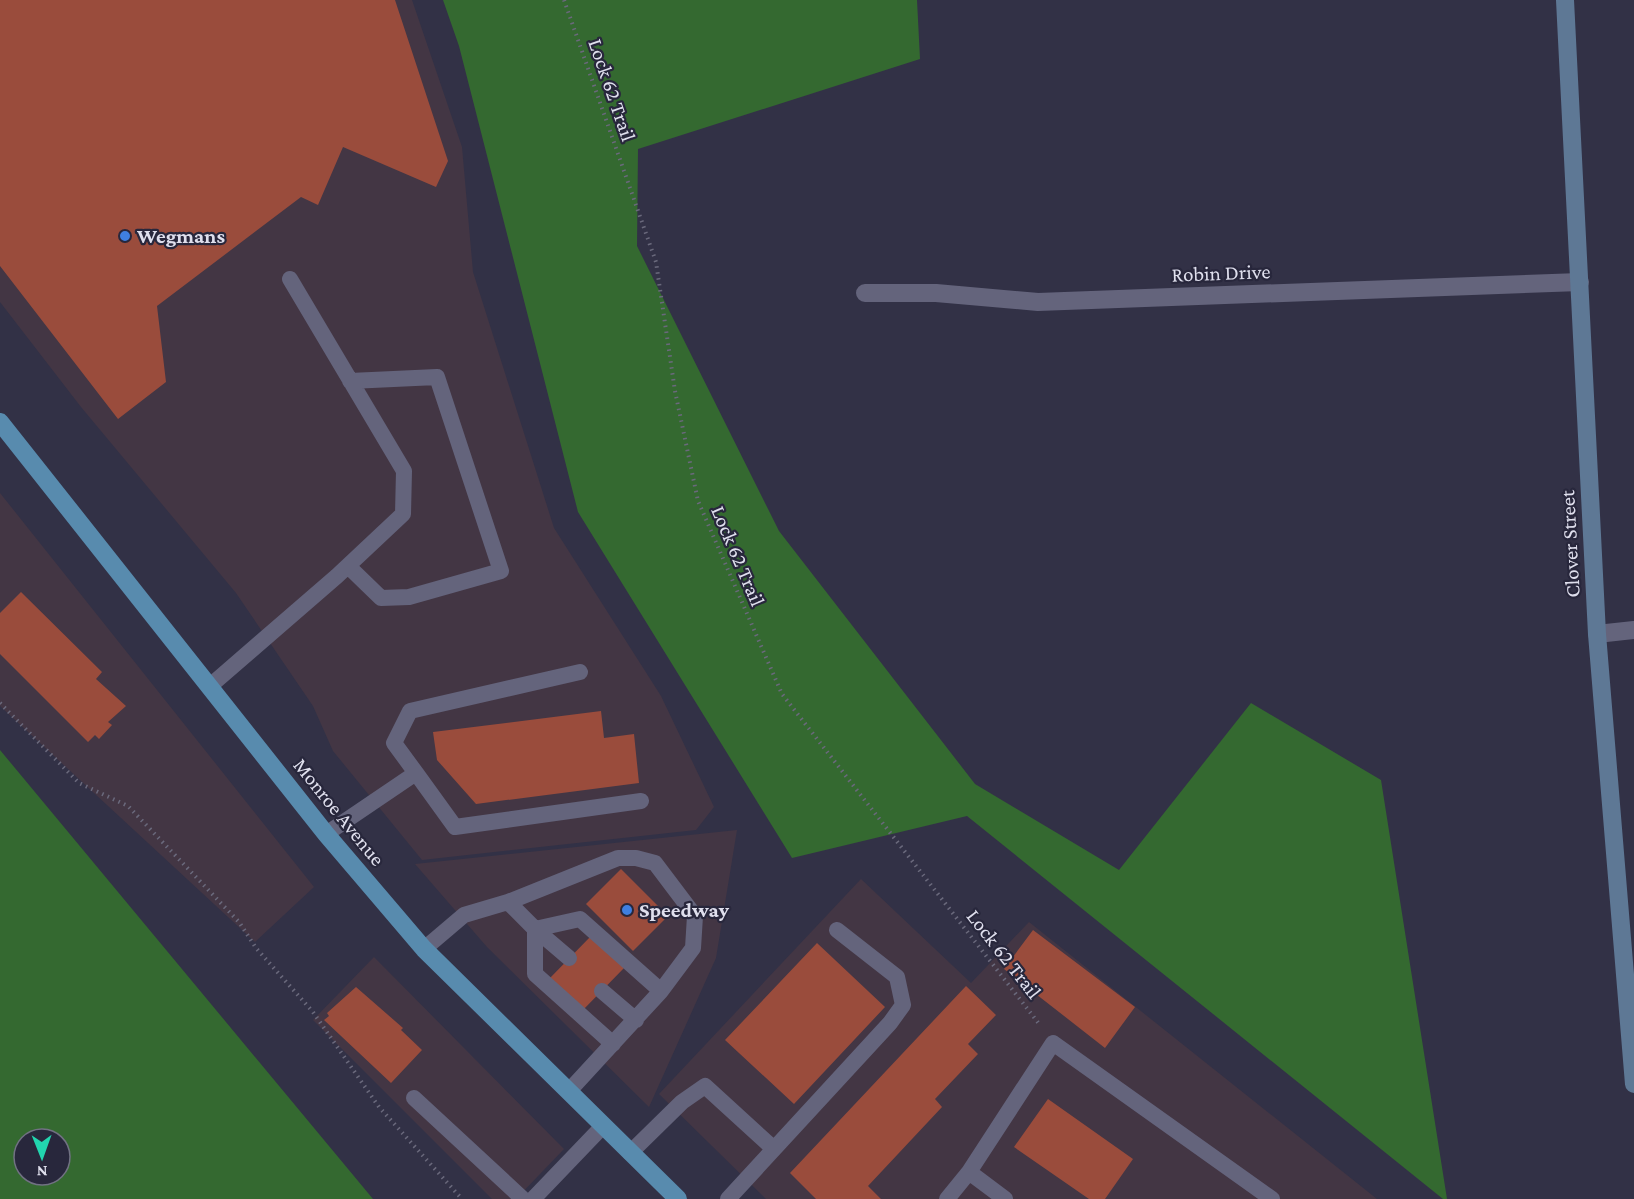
<svg xmlns="http://www.w3.org/2000/svg" width="1634" height="1199" viewBox="0 0 1634 1199" font-family="'Crimson Pro',serif">
<style>
.commercial{fill:#433644}
.green{fill:#346930;fill-rule:evenodd}
.building{fill:#9a4c3c}
.lines{fill:none;stroke-linecap:round;stroke-linejoin:round}
.path{stroke:#6a697c;stroke-width:4;stroke-dasharray:1.5 4.5;stroke-linecap:butt}
.lane{stroke:#64647c;stroke-width:16}
.street{stroke:#64647c;stroke-width:18}
.secondary{stroke:#5e7895;stroke-width:18}
.primary{stroke:#588bae;stroke-width:18}
.shop-dot{fill:#3f7fe0;stroke:#28273c;stroke-width:2}
.labels{text-anchor:middle;stroke-width:4.5;stroke-linejoin:round;paint-order:stroke}
.street-label{font-size:21px;fill:#dfdfed;stroke:#28273c}
.poi-label{font-size:21px;font-weight:bold;fill:#dfdfed;stroke:#28273c;text-anchor:start}
</style>
<rect width="100%" height="100%" fill="#323146"/>
<path class="commercial" d="M0 0H412L462 147 473 272 554 528 661 696 714 807 696 830 422 860 333 751 313 706 236 593 81 407 0 302Z
M0 493 314 887 255 942 0 706Z
M737 830 716 958 649 1107 487 947 415 864Z
M861 879 971 983 1029 922 1377 1199H766L659 1094Z
M374 957 564 1149 516 1199H492L313 1020Z"/>
<path class="green" d="M443 0H917L920 59 638 149 637 246 779 531 975 784 1119 870 1251 703 1381 780 1447 1199H1443L967 816 792 858 578 512 459 46Z
M0 750 373 1199H0ZM24 1139H60V1175H24Z"/>
<path class="building" d="M0 0H395L448 161 436 187 343 147 318 205 301 197 157 306 166 382 118 419 0 266Z
M21 592 102 672 96 679 126 706 108 722 112 725 99 739 95 735 88 742 0 654V613Z
M601 711 604 738 634 734 639 783 476 804 437 760 433 732Z
M621 869 668 916 633 951 586 904Z
M1033 930 1135 1007 1105 1048 1004 969Z
M591 936 624 968 583 1010 550 978Z
M817 943 885 1007 794 1104 725 1040Z
M966 986 996 1015 968 1044 978 1054 935 1099 942 1107 868 1186 881 1199H816L790 1173Z
M356 987 403 1028 401 1030 422 1050 391 1083 324 1020 329 1016 327 1013Z
M1048 1099 1133 1159 1105 1199H1089L1014 1147Z"/>
<g class="lines">
<path class="path" d="M564 0 656 262 675 391 698 501 782 694 1040 1025
M0 703 79 783 128 806 239 922 256 948 313 1012 379 1107 462 1199"/>
<path class="lane" d="M348 566 381 598 409 597 501 571 437 377 350 381
M210 686 337 576 403 514 404 471 290 279
M416 773 394 743 410 711 580 672
M326 834 416 773 455 827 641 801
M508 902 535 929 580 919 661 991 569 1091
M424 949 464 915 508 902 618 858H636L655 863 695 916 693 948 661 991
M569 958 535 929V974L613 1044
M602 991 636 1020
M414 1098 523 1199
M630 1153 682 1102 705 1086 774 1149
M969 1172 1005 1199
M533 1199 603 1126
M728 1199 890 1023 903 1005 897 977 837 930
M947 1199 969 1172 1053 1043 1272 1199"/>
<path class="street" d="M865 293H936L1038 302 1580 282
M1597 634 1634 630"/>
<path class="secondary" d="M1565 0 1597 634 1634 1084"/>
<path class="primary" d="M0 422 326 834 424 949 678 1199"/>
</g>
<g class="shop-dot">
<circle cx="125" cy="236" r="6"/>
<circle cx="627" cy="910" r="6"/>
</g>
<g class="labels">
<g class="street-label">
<text transform="translate(612 90) rotate(71)" y="7">Lock 62 Trail</text>
<text transform="translate(1221 273) rotate(-2)" y="7">Robin Drive</text>
<text transform="translate(1570 544) rotate(-93)" y="7">Clover Street</text>
<text transform="translate(738 556) rotate(67)" y="7">Lock 62 Trail</text>
<text transform="translate(339 812) rotate(51)" y="7">Monroe Avenue</text>
<text transform="translate(1004 954) rotate(52)" y="7">Lock 62 Trail</text>
</g>
<g class="poi-label">
<text x="137" y="243">Wegmans</text>
<text x="639" y="917">Speedway</text>
</g>
</g>
<g transform="translate(42 1157) rotate(179)"><circle r="28" fill="#28273c" stroke="#717183" stroke-width="1.5"/>
<path d="M0-4.5L10 22L0 15L-10 22Z" fill="#22d5af"/>
<text y="-9" font-size="16" font-weight="bold" text-anchor="middle" fill="#dfdfed">N</text>
</g>
</svg>
